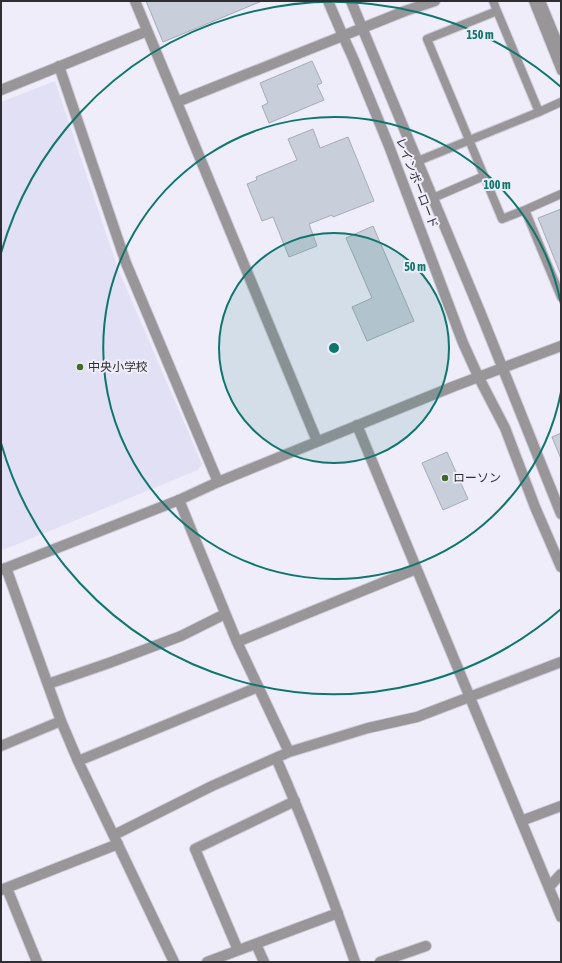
<svg xmlns="http://www.w3.org/2000/svg" width="562" height="963" viewBox="0 0 562 963" font-family="'Asap Condensed','Noto Sans JP',sans-serif">
<style>
.built{fill:#e2e0f4}
.building{fill:#c8cfda;stroke:#a5acb6}
.lines{fill:none;stroke-linecap:round;stroke-linejoin:round}
.service-casing{stroke:#cccbd6;stroke-width:10}
.minor-casing{stroke:#cccbd6;stroke-width:12}
.tertiary-casing{stroke:#cccbd6;stroke-width:12}
.service{stroke:#99969a;stroke-width:8}
.minor{stroke:#99969a;stroke-width:10}
.tertiary{stroke:#99969a;stroke-width:10}
.ring{fill:none;stroke:#0f766e;stroke-width:2}
.poi-dot{fill:#3f6a27;stroke:#efedfa;stroke-width:1.5}
.labels{text-anchor:middle;stroke-width:4;stroke-linejoin:round;paint-order:stroke}
.street-label{font-size:12px;fill:#2f2e33;stroke:#efedfa}
.poi-label{font-size:12px;fill:#2f2e33;stroke:#efedfa;text-anchor:start}
.centre{fill:#0f766e;stroke:#efedfa;stroke-width:2}
.ring-label{font-size:12px;text-anchor:middle;font-weight:bold;fill:#0f766e;stroke:#efedfa;stroke-width:4;stroke-linejoin:round;paint-order:stroke}
</style>
<rect width="100%" height="100%" fill="#efedfa"/>
<path class="built" d="M55 81 118 269 202 464 198 470 3 550 1 545V102Z"/>
<path class="building" d="M146 1H262L163 42Z
M312 61 322 83 317 85 324 100 269 123 262 106 268 103 260 83Z
M313 129 320 148 348 137 374 201 333 217 332 215 309 224 317 246 289 257 273 217 262 221 247 184 257 180 256 177 297 160 288 139Z
M561 209V275L538 218Z
M373 226 414 321 367 341 352 307 372 298 346 238Z
M561 433V459L552 437Z
M447 452 468 499 443 510 422 463Z"/>
<g class="lines">
<defs>
<path id="service" d="M493 1 497 11
M533 1 561 71
M539 112 561 102
M418 161 539 112 497 11 427 39C452 99 477 159 502 219L525 210 561 297
M433 198 484 176
M525 210 561 194"/>
<path id="minor" d="M135 1 317 441
M540 1 561 52
M59 66 126 263 218 482
M1 90 147 31
M177 102 405 11 435 1
M357 425 561 917
M179 500 237 642 289 752
M6 568 61 721 78 761 174 962
M237 642 416 569
M48 684 109 663 181 636 225 614
M1 746 61 721
M276 758C306 825 331 893 355 962
M78 761 258 687
M521 821 561 806
M114 835 212 786 289 752 368 728 417 717 561 662
M549 887 561 874
M7 888 37 962
M1 890 118 844
M256 944 264 962
M238 950 195 849 295 801
M207 962 338 913
M380 962 426 946"/>
<path id="tertiary" d="M328 1 343 36 353 58 389 146 463 343 478 376 505 428 535 507 561 567
M351 1 481 314 561 514
M1 570 179 500 218 482 452 387 561 346"/>
</defs>
<use href="#service" class="service-casing"/>
<use href="#minor" class="minor-casing"/>
<use href="#tertiary" class="tertiary-casing"/>
<use href="#service" class="service"/>
<use href="#minor" class="minor"/>
<use href="#tertiary" class="tertiary"/>
</g>
<circle cx="334" cy="348" r="115" fill="#0f766e" fill-opacity=".12"/>
<g class="ring">
<circle cx="334" cy="348" r="115"/>
<path d="M561 392A231 231 0 1 1 561 304"/>
<path d="M561 609A346 346 0 0 1 1 443M1 253A346 346 0 0 1 561 87"/>
</g>
<g class="poi-dot">
<circle cx="80" cy="367" r="4"/>
<circle cx="445" cy="478" r="4"/>
</g>
<g class="labels">
<g class="street-label">
<text transform="translate(417 183) rotate(69)" y="4">レインボーロード</text>
</g>
<g class="poi-label">
<text x="88" y="371">中央小学校</text>
<text x="453" y="482">ローソン</text>
</g>
</g>
<circle cx="334" cy="348" r="6" class="centre"/>
<g class="ring-label">
<text x="480" y="39">150 m</text>
<text x="497" y="189">100 m</text>
<text x="415" y="271">50 m</text>
</g>
<rect width="562" height="963" fill="none" stroke="#2f2e33" stroke-width="4"/>
</svg>
